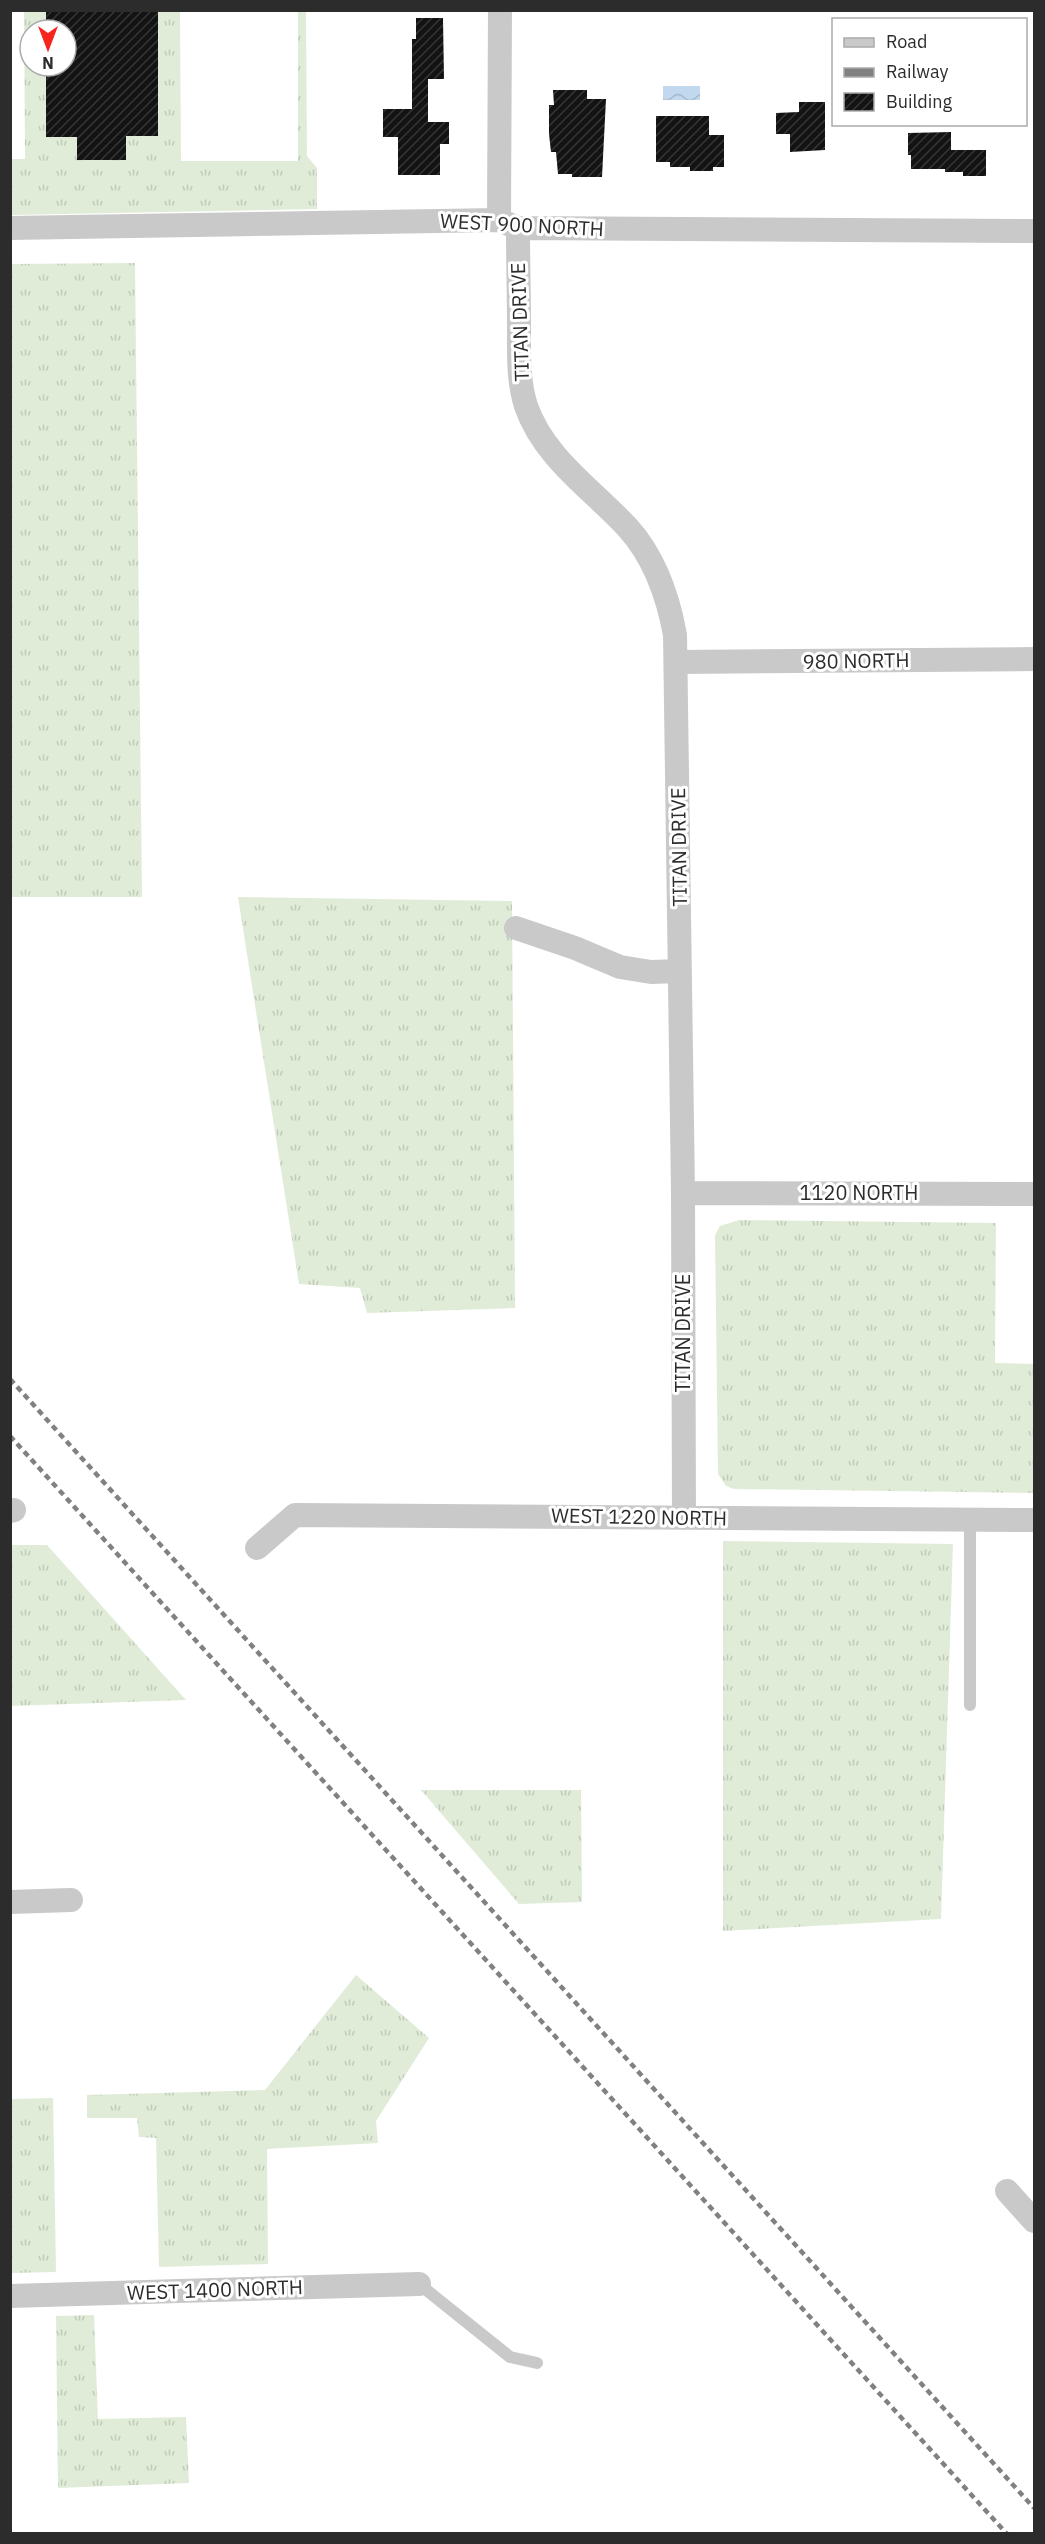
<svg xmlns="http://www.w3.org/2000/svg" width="1045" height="2544" viewBox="0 0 1045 2544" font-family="'IBM Plex Sans',sans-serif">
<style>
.grass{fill:url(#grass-tufts);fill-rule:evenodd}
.water{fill:url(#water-waves)}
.building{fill:url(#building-hatch)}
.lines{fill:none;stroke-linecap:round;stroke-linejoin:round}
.service{stroke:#c9c9c9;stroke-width:12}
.minor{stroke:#c9c9c9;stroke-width:24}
.rail{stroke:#818181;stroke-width:4.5;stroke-dasharray:6 4.5;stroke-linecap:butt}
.labels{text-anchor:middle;stroke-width:6;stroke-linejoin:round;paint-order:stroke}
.street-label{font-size:20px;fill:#2c2c2c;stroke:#fff}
</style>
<defs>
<pattern id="grass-tufts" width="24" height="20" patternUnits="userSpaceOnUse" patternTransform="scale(1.5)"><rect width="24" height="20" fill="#e0ecd7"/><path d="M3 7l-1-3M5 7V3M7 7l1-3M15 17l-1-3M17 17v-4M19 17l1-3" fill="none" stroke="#c0cbb9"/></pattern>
<pattern id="water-waves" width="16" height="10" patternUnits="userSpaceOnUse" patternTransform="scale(1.5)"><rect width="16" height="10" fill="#c1d8ee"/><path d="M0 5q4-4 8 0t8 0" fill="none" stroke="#a6bacc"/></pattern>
<pattern id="building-hatch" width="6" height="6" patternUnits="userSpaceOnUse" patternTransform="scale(1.5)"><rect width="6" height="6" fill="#131313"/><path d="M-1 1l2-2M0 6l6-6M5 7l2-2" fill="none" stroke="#363636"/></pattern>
</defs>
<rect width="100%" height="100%" fill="#fff"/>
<path class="grass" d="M180 10 181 161H298V11H306L307 156 317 168V209L11 215 10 159H25L24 11ZM30 30H66V66H30Z
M135 263 142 897H11V264Z
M238 897 512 901 515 1308 367 1313 360 1288 299 1284Z
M739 1220 996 1223 995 1363 1034 1364V1493L734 1489 726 1486 718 1474 715 1235 720 1226Z
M723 1541 953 1544 941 1919 723 1931Z
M10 1545H47L186 1700 11 1706Z
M421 1790H581L582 1902 519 1904Z
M356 1975 429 2038 376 2121 378 2143 267 2149 268 2264 159 2267 156 2138 139 2137 137 2118H87V2095L265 2090Z
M53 2098 56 2272 11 2273V2099Z
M94 2315 98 2419 186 2417 189 2483 58 2488 56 2316Z"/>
<path class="water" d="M663 86H700V100H663Z"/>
<path class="building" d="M46 10H158V136H126V160H77V137H46V66H66V30H46Z
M416 18H443L444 79H428V122H449V144H440V175H398V137H383V109H412V39H416Z
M553 90H587V99H606L602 177H572V174H558L556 152H551L549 134V105H554Z
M799 102H825V150L790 152V134H776V113L799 112Z
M656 116H709V135H724V167H713V171H690V167H670V162H656Z
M951 132V150H986V176H963V172H945V169H911V155H908V133Z"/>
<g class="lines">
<path class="service" d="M970 1705V1519
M419 2284 510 2357 537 2363"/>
<path class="minor" d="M499 220 500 10
M10 228 499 220 518 228 1034 231
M518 228C518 262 519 295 519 329 519 355 518 381 526 406 544 458 592 489 628 528 655 558 668 596 675 635L683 1193 684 1518
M677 662 1034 659
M516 928 575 948 620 967 651 972 680 971
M683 1193 1034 1194
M10 1511 14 1510
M257 1548 295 1515 1034 1520
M10 1902 71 1900
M1007 2191 1034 2221
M10 2296 419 2284"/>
<path class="rail" d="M10 1379 1034 2508
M10 1436 1007 2534"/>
</g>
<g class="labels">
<g class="street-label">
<text transform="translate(522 225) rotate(3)" y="7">WEST 900 NORTH</text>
<text transform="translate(520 322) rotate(-92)" y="7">TITAN DRIVE</text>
<text transform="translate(856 661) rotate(-1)" y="7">980 NORTH</text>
<text transform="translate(679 847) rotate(-91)" y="7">TITAN DRIVE</text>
<text x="859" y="1200">1120 NORTH</text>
<text transform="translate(683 1333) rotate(-90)" y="7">TITAN DRIVE</text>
<text transform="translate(639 1517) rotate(1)" y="7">WEST 1220 NORTH</text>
<text transform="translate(215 2290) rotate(-2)" y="7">WEST 1400 NORTH</text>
</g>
</g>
<rect width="1045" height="2544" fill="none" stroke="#2c2c2c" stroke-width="24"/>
<rect x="832" y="18" width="195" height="108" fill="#ffffff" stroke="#ababab" stroke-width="1.5"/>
<rect x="844" y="38" width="30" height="9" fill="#c9c9c9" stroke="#ababab" stroke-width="1.5"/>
<text x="886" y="48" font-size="18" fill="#2c2c2c">Road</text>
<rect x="844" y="68" width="30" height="9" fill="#818181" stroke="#ababab" stroke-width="1.5"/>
<text x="886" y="78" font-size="18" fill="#2c2c2c">Railway</text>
<rect x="844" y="93" width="30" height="18" fill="url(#building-hatch)" stroke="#ababab" stroke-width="1.5"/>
<text x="886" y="108" font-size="18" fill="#2c2c2c">Building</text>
<g transform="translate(48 48) rotate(180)"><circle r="28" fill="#ffffff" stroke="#ababab" stroke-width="1.5"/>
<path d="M0-4.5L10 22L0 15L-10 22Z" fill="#f5241c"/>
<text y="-9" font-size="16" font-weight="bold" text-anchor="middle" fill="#2c2c2c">N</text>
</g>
</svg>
